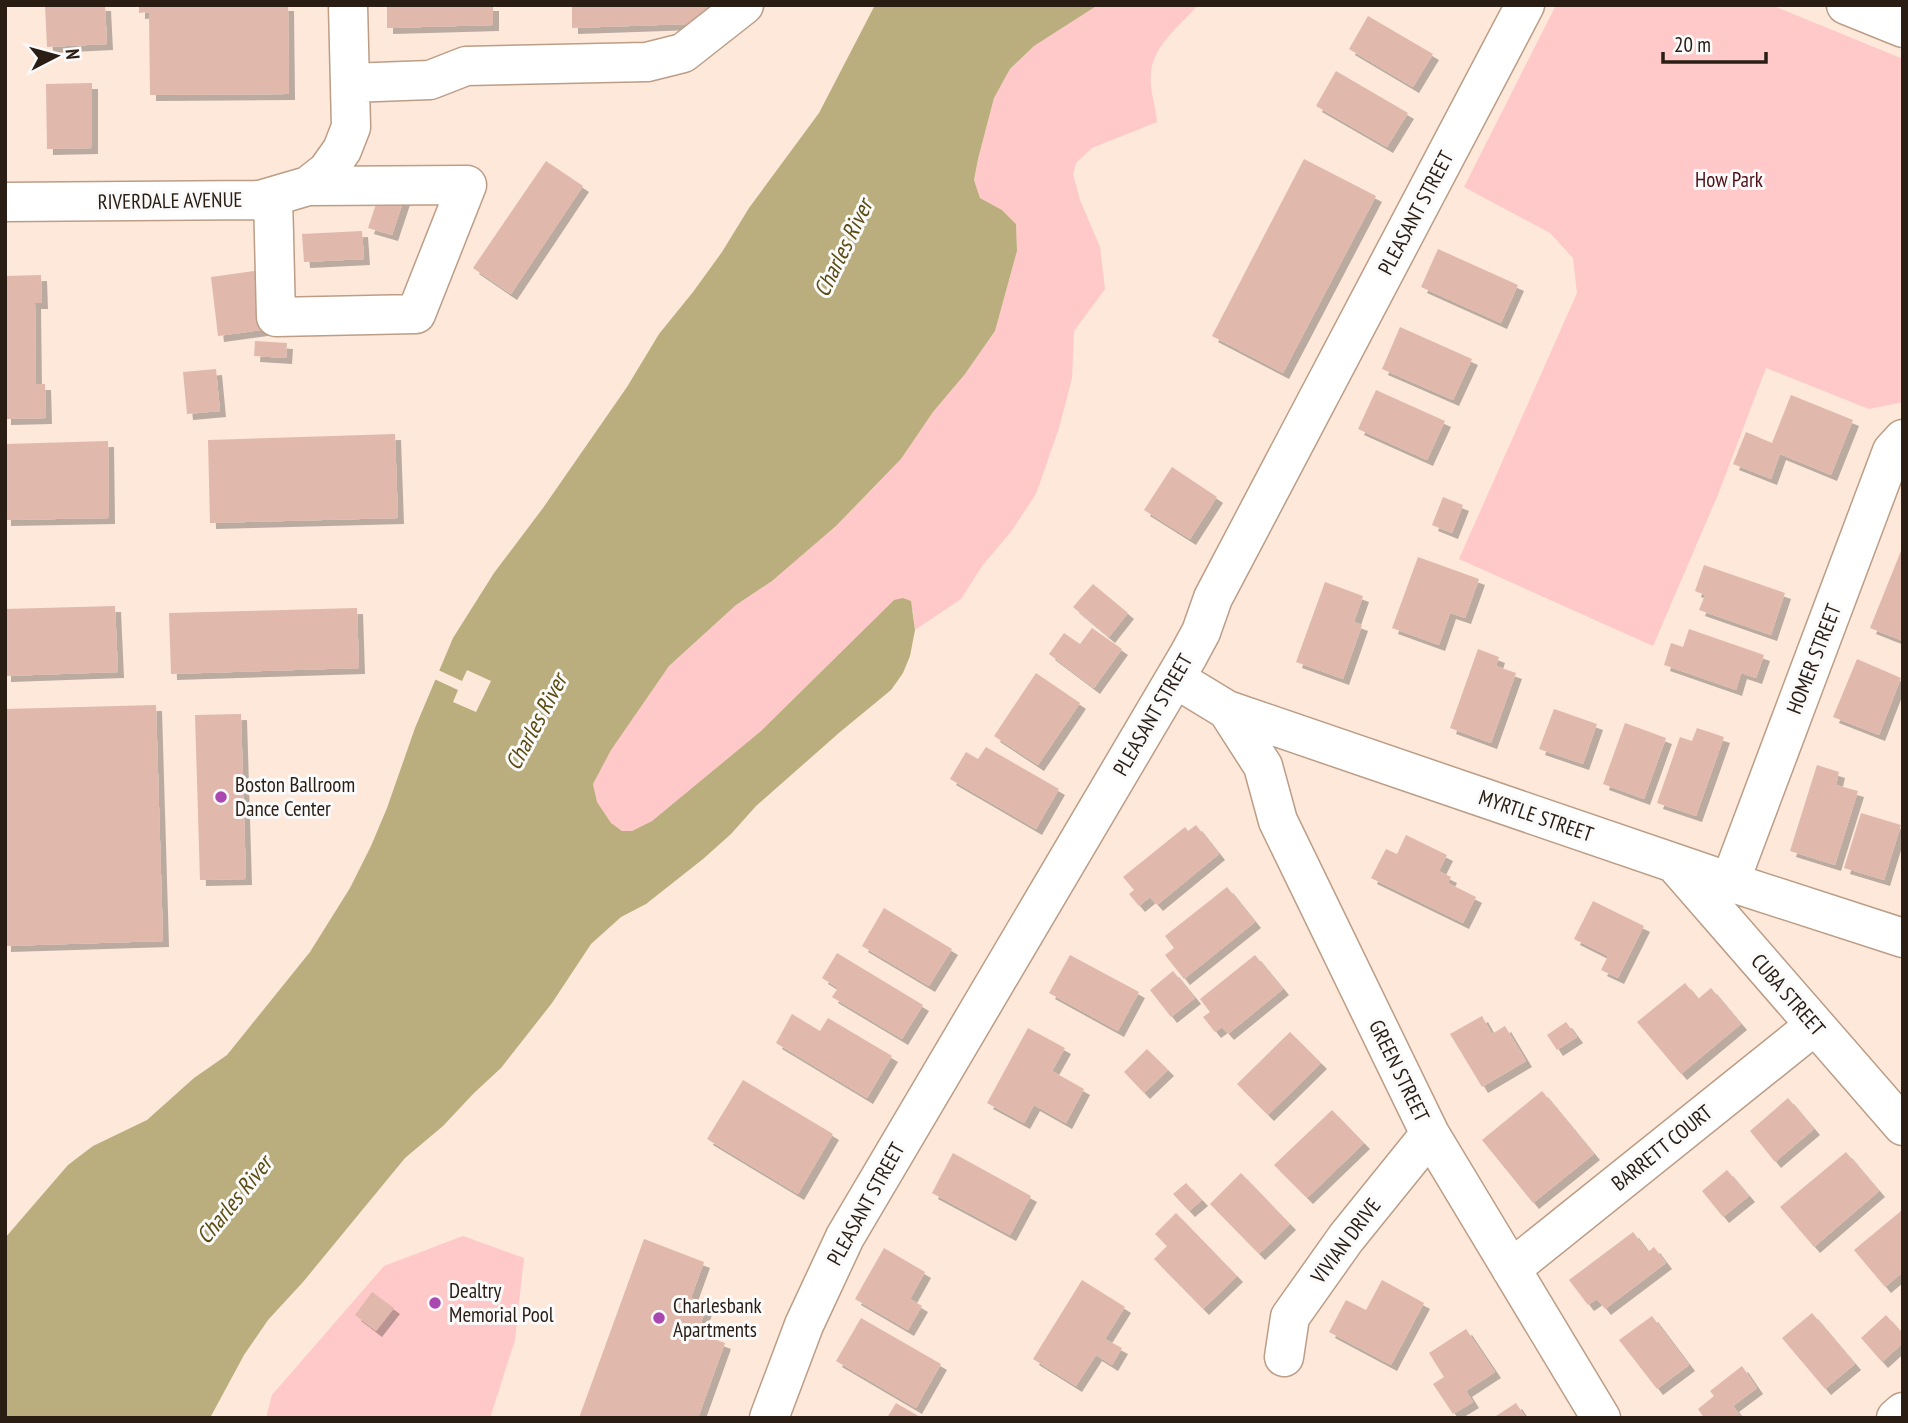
<svg xmlns="http://www.w3.org/2000/svg" width="1908" height="1423" viewBox="0 0 1908 1423" font-family="'PT Sans Narrow',sans-serif">
<style>
.green{fill:#fec9c8}
.water{fill:#baad7e}
.pier{fill:#fde8da}
.building{fill:#e0b9ac;filter:url(#shadow)}
.lines{fill:none;stroke-linecap:round;stroke-linejoin:round}
.minor-casing{stroke:#bc9d86;stroke-width:41}
.minor{stroke:#fff;stroke-width:38}
.poi-dot{fill:#a848b0;stroke:#fafafa;stroke-width:2.5}
.labels{text-anchor:middle;stroke-width:6;stroke-linejoin:round;paint-order:stroke}
.park-label{font-size:21px;fill:#511016;stroke:#fafafa}
.street-label{font-size:21px;fill:#291d14;stroke:#fafafa}
.poi-label{font-size:21px;fill:#291d14;stroke:#fafafa;text-anchor:start}
.water-label{font-size:23px;font-style:italic;fill:#5a4b11;stroke:#fafafa}
</style>
<defs>
<filter id="shadow"><feDropShadow dx="6" dy="6" stdDeviation="0" flood-color="#0004"/></filter>
</defs>
<rect width="100%" height="100%" fill="#fde8da"/>
<path class="green" d="M1098 5H1198C1181 25 1153 45 1151 73 1149 90 1156 105 1157 122L1092 148 1076 163 1073 174 1080 200 1100 247 1105 289 1074 331 1072 378 1059 428 1036 494 1010 533 982 566 961 599 915 630 913 611 894 600 761 731 652 821 632 831H622L611 824 597 802 593 784 611 749 669 666 736 605 772 581 836 526 901 459 933 412 965 374 995 331 1017 251 1016 224 1002 210 980 198 974 180 978 159 994 98 1010 69 1034 46Z
M1556 5H1771L1903 59V402L1869 409 1766 368 1719 492 1653 646 1459 559 1577 293 1573 258 1550 233 1464 187Z
M463 1236 524 1258 515 1340 490 1418H266L272 1395 384 1266Z"/>
<path class="water" d="M875 5H1098L1034 46 1010 69 994 98 978 159 974 180 980 198 1002 210 1016 224 1017 251 995 331 965 374 933 412 901 459 836 526 772 581 736 605 669 666 611 750 593 784 597 802 611 823 622 831H632L652 821 761 731 894 600 903 598 911 601 915 630 910 656 903 673 891 690 840 732 756 806 731 834 703 859 646 904 621 917 591 944 552 1003 501 1068 474 1093 443 1126 405 1158 303 1282 268 1320 244 1355 210 1418H5V1238L68 1165 93 1146 147 1120 194 1078 227 1055 310 952 350 888 371 846 387 808 415 728 453 638 494 573 543 508 627 387 659 334 693 292 722 252 749 208 819 113Z"/>
<path class="pier" d="M436 669 462 681 467 670 491 681 476 712 453 702 458 690 432 678Z"/>
<path class="building" d="M45 5H105L107 44 47 47Z
M139 5H288L289 94 150 95 149 12 139 13Z
M387 5H493V25L387 28Z
M572 5H723L717 23 572 28Z
M1368 16 1433 54 1413 87 1349 49Z
M1336 71 1408 113 1387 147 1316 106Z
M92 83V148L47 149 46 84Z
M1304 159 1376 196 1283 373 1212 336Z
M546 161 583 186 511 294 473 268Z
M381 189 405 196 392 235 368 228Z
M362 231 364 259 304 262 302 234Z
M1438 249 1518 285 1501 323 1421 287Z
M261 270 269 329 218 336 211 277Z
M41 275 42 303H35L36 384H45L46 418 5 419V276Z
M1400 327 1472 359 1453 400 1382 369Z
M255 341 287 343 286 358 254 356Z
M216 369 220 411 187 414 183 372Z
M1376 390 1445 421 1427 460 1358 429Z
M1791 395 1853 420 1831 475 1780 454 1771 479 1733 464 1746 432 1772 443Z
M395 434 398 518 210 523 208 440Z
M108 441 109 518 5 520V444Z
M1172 467 1217 497 1190 539 1144 510Z
M1443 497 1463 505 1452 533 1432 525Z
M1903 546V641L1870 628Z
M1418 557 1479 579 1465 618 1450 613 1439 645 1392 628Z
M1704 565 1785 593 1771 635 1699 610 1705 595 1695 591Z
M1325 582 1363 596 1354 622 1362 625 1343 679 1296 662Z
M1093 584 1128 613 1109 637 1073 607Z
M115 606 118 672 5 676V609Z
M357 608 359 668 171 674 169 613Z
M1092 628 1122 649 1094 688 1049 654 1064 633 1080 644Z
M1689 629 1764 655 1756 678 1741 673 1736 690 1664 665 1671 643 1683 647Z
M1478 649 1499 657 1496 666 1516 673 1491 743 1450 728Z
M1857 659 1901 678 1879 735 1833 717Z
M1036 673 1080 703 1038 765 994 736Z
M156 705 163 941 5 946V709Z
M1554 709 1597 724 1583 764 1539 749Z
M241 714 246 879 200 880 195 715Z
M1625 723 1666 738 1644 799 1603 784Z
M1697 728 1724 737 1696 816 1657 803 1680 737 1692 741Z
M986 747 1059 789 1036 829 950 779 966 752 978 759Z
M1817 765 1839 772 1836 785 1858 791 1835 865 1790 851Z
M1861 813 1901 825 1884 880 1844 868Z
M1196 825 1219 854 1157 905 1150 897 1139 906 1129 894 1134 890 1123 877 1185 827 1188 831Z
M1406 835 1447 855 1439 871 1451 877 1448 883 1476 897 1463 923 1371 878 1386 849 1397 854Z
M1227 887 1255 922 1184 979 1165 955 1174 948 1165 936Z
M1593 901 1644 926 1618 978 1601 970 1608 956 1574 939Z
M884 908 952 949 929 986 862 946Z
M837 953 923 1005 902 1039 832 997 838 988 822 978Z
M1070 955 1139 992 1118 1031 1049 993Z
M1255 955 1283 989 1228 1034 1222 1027 1215 1032 1203 1017 1210 1012 1200 999Z
M1173 971 1195 998 1171 1017 1150 990Z
M1685 983 1698 999 1711 988 1741 1024 1681 1074 1637 1022Z
M792 1014 820 1031 828 1018 892 1056 867 1098 776 1043Z
M1482 1016 1492 1034 1505 1026 1526 1061 1482 1087 1450 1034Z
M1566 1022 1577 1037 1557 1050 1547 1035Z
M1028 1028 1065 1048 1052 1071 1084 1089 1066 1123 1034 1105 1024 1123 987 1103Z
M1290 1032 1321 1063 1268 1115 1237 1084Z
M1147 1049 1168 1070 1144 1093 1124 1072Z
M743 1080 833 1134 798 1194 707 1139Z
M1542 1091 1594 1154 1533 1203 1482 1140Z
M1788 1098 1814 1129 1775 1162 1750 1131Z
M1332 1110 1364 1143 1307 1198 1274 1165Z
M1846 1152 1879 1191 1814 1247 1780 1207Z
M953 1153 1031 1196 1010 1235 932 1193Z
M1727 1170 1749 1196 1723 1217 1702 1191Z
M1241 1173 1290 1224 1259 1254 1210 1204Z
M1186 1183 1202 1200 1189 1211 1173 1194Z
M1901 1211 1903 1214V1272L1885 1287 1854 1250Z
M1176 1213 1237 1276 1203 1309 1154 1259 1167 1246 1155 1234Z
M1633 1232 1648 1252 1654 1247 1666 1263 1605 1309 1597 1299 1588 1305 1569 1280Z
M644 1239 704 1262 691 1298 708 1304 697 1333 725 1343 698 1418H579Z
M884 1248 925 1272 910 1299 922 1306 908 1330 855 1299Z
M1082 1280 1125 1307 1105 1339 1122 1348 1112 1365 1096 1355 1076 1386 1033 1359Z
M1382 1280 1424 1303 1391 1365 1329 1332 1346 1300 1366 1310Z
M372 1292 394 1308 376 1331 355 1315Z
M1812 1313 1855 1364 1825 1389 1782 1338Z
M1886 1315 1903 1334V1343L1882 1362 1861 1338Z
M1652 1316 1689 1365 1657 1389 1619 1340Z
M861 1318 941 1364 916 1408 836 1361Z
M1466 1329 1495 1372 1466 1391 1473 1402 1453 1414 1433 1384 1444 1377 1429 1353Z
M1742 1366 1757 1388 1733 1406 1742 1418H1704L1698 1409 1714 1396 1710 1391Z
M896 1403 922 1418H887Z
M1516 1403 1526 1418H1493Z"/>
<g class="lines">
<defs>
<path id="minor" d="M1846 5 1903 28
M350 83 430 80 466 66 647 62 683 53 744 5
M273 196 276 317 416 314 467 185 308 186
M5 202 260 200 308 186 327 171 342 150 351 127 348 5
M1176 679 1227 710 1730 882 1903 938
M1227 710 1263 766 1278 821 1430 1134 1601 1418
M1675 864 1903 1126
M1730 882 1892 451 1903 439
M1511 1269 1814 1026
M1284 1357 1290 1317 1346 1238 1430 1134
M769 1418 804 1325 845 1237 1188 656 1201 632 1213 598 1525 5
M1896 1418 1903 1412"/>
</defs>
<use href="#minor" class="minor-casing"/>
<use href="#minor" class="minor"/>
</g>
<g class="poi-dot">
<circle cx="221" cy="797" r="7"/>
<circle cx="435" cy="1303" r="7"/>
<circle cx="659" cy="1318" r="7"/>
</g>
<g class="labels">
<g class="park-label">
<text x="1729" y="187">How Park</text>
</g>
<g class="street-label">
<text transform="translate(170 201) rotate(-1)" y="7">RIVERDALE AVENUE</text>
<text transform="translate(1416 213) rotate(-62)" y="7">PLEASANT STREET</text>
<text transform="translate(1814 659) rotate(-69)" y="7">HOMER STREET</text>
<text transform="translate(1153 715) rotate(-60)" y="7">PLEASANT STREET</text>
<text transform="translate(1536 816) rotate(19)" y="7">MYRTLE STREET</text>
<text transform="translate(1788 995) rotate(49)" y="7">CUBA STREET</text>
<text transform="translate(1399 1071) rotate(64)" y="7">GREEN STREET</text>
<text transform="translate(1662 1148) rotate(-39)" y="7">BARRETT COURT</text>
<text transform="translate(866 1204) rotate(-61)" y="7">PLEASANT STREET</text>
<text transform="translate(1346 1241) rotate(-53)" y="7">VIVIAN DRIVE</text>
</g>
<g class="poi-label">
<text x="235" y="792">Boston Ballroom<tspan x="235" dy="24">Dance Center</tspan></text>
<text x="449" y="1298">Dealtry<tspan x="449" dy="24">Memorial Pool</tspan></text>
<text x="673" y="1313">Charlesbank<tspan x="673" dy="24">Apartments</tspan></text>
</g>
<g class="water-label">
<text transform="translate(843 248) rotate(-64)" y="8">Charles River</text>
<text transform="translate(536 722) rotate(-62)" y="8">Charles River</text>
<text transform="translate(234 1200) rotate(-51)" y="8">Charles River</text>
</g>
</g>
<rect width="1908" height="1423" fill="none" stroke="#291d14" stroke-width="14"/>
<g transform="translate(56 56) rotate(84)" stroke="#fafafa" stroke-width="5" paint-order="stroke">
<path d="M0-5L12 26L0 18L-12 26Z" fill="#291d14"/>
<text y="-10" font-size="19" font-weight="bold" text-anchor="middle" fill="#291d14">N</text>
</g>
<path d="M1663 52v10h103v-10" fill="none" stroke="#291d14" stroke-width="3.5"/>
<text x="1674" y="52" font-size="21" fill="#291d14" stroke="#fafafa" stroke-width="5" paint-order="stroke">20 m</text>
</svg>
